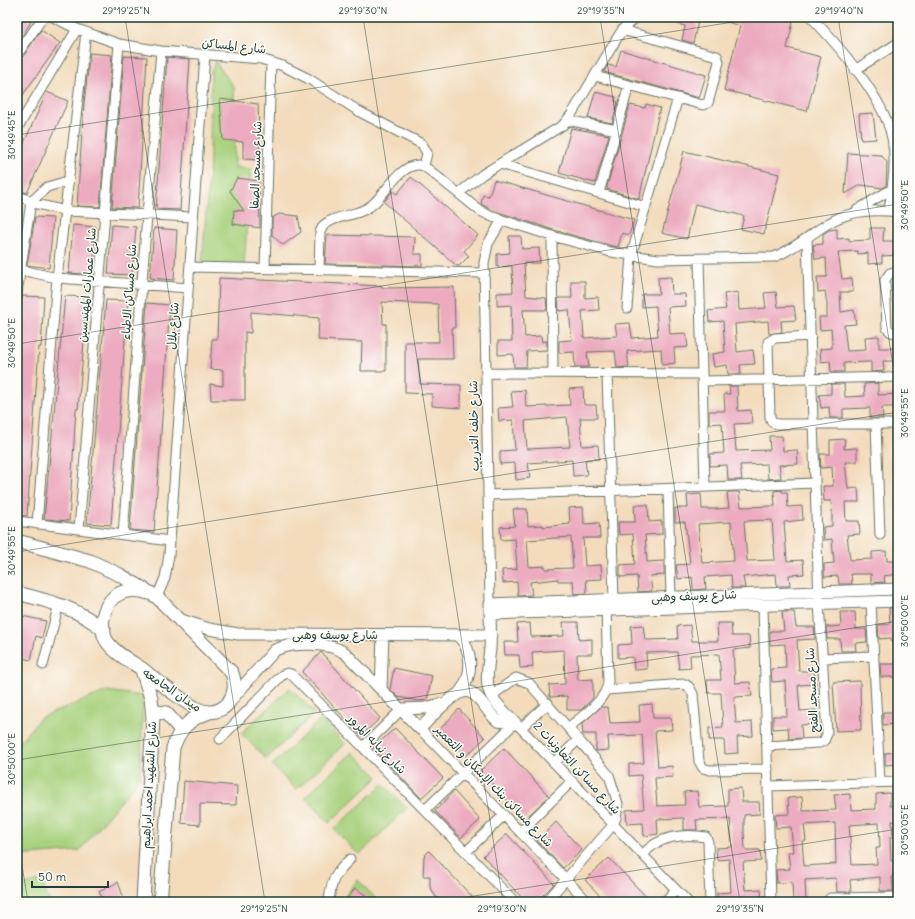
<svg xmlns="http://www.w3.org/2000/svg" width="915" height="919" viewBox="0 0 915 919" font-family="Delius,'Playpen Sans Arabic',sans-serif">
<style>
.green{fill:#a7d17d;stroke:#638758}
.building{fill:#ecabc0;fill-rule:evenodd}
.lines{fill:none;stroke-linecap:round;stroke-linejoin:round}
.minor-casing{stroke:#697464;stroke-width:11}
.tertiary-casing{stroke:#697464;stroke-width:13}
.secondary-casing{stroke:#697464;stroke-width:15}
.minor{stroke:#fff;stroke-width:9}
.tertiary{stroke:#fff;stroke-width:11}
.secondary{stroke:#fff;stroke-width:13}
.ticks{fill:none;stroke:#1f3d34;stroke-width:1;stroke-opacity:0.45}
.labels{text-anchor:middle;stroke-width:3;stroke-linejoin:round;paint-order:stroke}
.street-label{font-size:12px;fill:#1f3d34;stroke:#fdfcf7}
.neatline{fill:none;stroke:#1f3d34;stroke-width:1.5}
.ticks-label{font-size:10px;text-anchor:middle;fill:#1f3d34}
</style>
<rect width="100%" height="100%" fill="#fdfcf7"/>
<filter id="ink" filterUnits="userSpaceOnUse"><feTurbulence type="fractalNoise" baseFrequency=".025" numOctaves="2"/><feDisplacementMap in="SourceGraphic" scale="8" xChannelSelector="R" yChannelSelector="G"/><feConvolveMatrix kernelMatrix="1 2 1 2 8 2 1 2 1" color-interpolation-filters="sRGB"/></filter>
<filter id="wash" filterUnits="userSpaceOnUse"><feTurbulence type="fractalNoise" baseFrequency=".012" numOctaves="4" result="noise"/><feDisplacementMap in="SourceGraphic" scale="16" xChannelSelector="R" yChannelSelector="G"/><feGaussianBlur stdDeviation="0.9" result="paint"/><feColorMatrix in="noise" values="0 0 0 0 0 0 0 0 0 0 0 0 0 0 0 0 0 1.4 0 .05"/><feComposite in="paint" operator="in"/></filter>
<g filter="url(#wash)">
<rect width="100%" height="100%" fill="#f3dbbc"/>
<path class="green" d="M215 61 234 87 235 167 251 169 244 265 202 264 210 160 211 73Z
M290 688 315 713 266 759 241 733Z
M107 691 143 696 140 778 79 851 17 856V745L40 718Z
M321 719 345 744 296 790 272 765Z
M353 752 378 777 329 823 305 797Z
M383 784 407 808 359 855 334 829Z
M358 880 379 902H340Z
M41 881 50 902H17V887Z"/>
<g id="blocks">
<path class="building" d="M17 17H24L31 22 17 44Z
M678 17H699L693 43 682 40 685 26 677 24Z
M719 17H770L793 22 787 48 821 57 807 111 724 90 740 26 718 19Z
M41 30 60 43 17 103V61L22 58Z
M621 50 706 75 699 98 604 72 608 65 616 67Z
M90 53 112 55 100 207 77 206 84 103Z
M124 56 147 57 138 208 112 207Z
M167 57 190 59 180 210 156 209Z
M47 92 68 101 27 193 17 189V158Z
M595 92 616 97 615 101 618 102 612 123 588 118Z
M220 99 258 104 260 160 243 159V142L223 140Z
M646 104 660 108 639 199 607 189V186L630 105 645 108Z
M873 113 876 139 861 140 859 114Z
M571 128 609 135 595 183 559 173Z
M684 151 779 174 764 234 741 229 744 216 695 204 687 239 662 233Z
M848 153 881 155 887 162 886 185 883 188 861 185 845 194Z
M411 177 478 235 464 251 469 256 459 266H457L384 202 393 191 397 194Z
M237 178 259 181 260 228 233 224 234 210 244 211 230 191Z
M494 180 634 220 629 235 622 233 618 247 612 246 554 230 492 210 481 204 483 195 489 196Z
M279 214 298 216 301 232 283 245 272 235V218Z
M35 217 53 218 49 268 27 265Z
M73 225 96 227 93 275 69 273Z
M112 225 136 227 132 275 108 274Z
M154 228 177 230 174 280 150 278Z
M870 228H884L883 241H898V255L882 256V263L868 264V253L858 254 857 251 838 252 842 279 852 278 853 292H840L841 312 854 310 856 324 844 325 847 351 866 350 865 337 879 336V348H898V361H883L884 371 871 372V362L844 363V372H831L830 361 821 362 820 349 832 348V340L831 329 820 330 819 317H827V304L825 291 818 292 817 277H827L826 258 815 259 813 245 823 244V234L829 230 837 229V239L849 238V241L870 240Z
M327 235 415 237 414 254H422V266L325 264Z
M509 236H521L522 249 539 248 540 263H524L526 296 546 298 547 310H523L525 337 541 336 542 342 547 341V350L527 351 526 367H514L513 354 498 355V341H512L511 305 497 306V293L513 292 512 266 497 267V254L510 253Z
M671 277 672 294H685L686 306 668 307 670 334 686 333 688 347 674 348 675 363 662 365 661 349 627 351 629 367 617 368 615 351 587 352 589 367H575L574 352 559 353V341L572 340 569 310 559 311 558 298H572L571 281H585V298L598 297 599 310 582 311 584 338 617 336 615 324 630 323 632 338 658 336 656 306 642 307V294H659L658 278Z
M219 278 382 286V288L454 287 455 328H452L453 359H418L420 384 461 385V408L432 406V394L405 393V342H439L438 304 382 302 383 324H386V371H361L362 342 318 340 319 318 251 312V333L245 332V400H211L210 384 223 386V370L210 369 212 339H217Z
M738 292 739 310 766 308 764 293 776 292 778 307 794 306 796 320 781 321 782 332 769 334 768 321 735 324 737 352 753 350 755 364 740 365 741 374H728L727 365 714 367 712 354 725 352 723 321 709 322 708 311 726 309 724 294Z
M22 296 44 297 41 347H39L27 516 17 515V344Z
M65 296 88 297 78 409H76L69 521 44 519Z
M106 300 128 301 111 525 87 523Z
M147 303 170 305 154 532 130 530Z
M878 383V395L898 394V407H882L883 418H870V408L843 409V418H830L829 407 821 408 819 395 831 394V384H844L845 397 865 396 864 384Z
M729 386H737L738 411 751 410 752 423 734 424 736 451 770 450 769 436H782L783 451 797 450 798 464 779 465 781 478 768 479 767 464 740 465 742 480H728L727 465 710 466V454L724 453 722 423 709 424V411H725L724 394H730Z
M583 388 584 405H596L597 418H580L582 446 598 445 599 459 585 460 587 475 573 476 572 460 528 463 530 478 516 480 515 463 500 464V451L515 450 513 420 499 421 498 408 513 407 511 391 525 390 526 407 570 405 569 389ZM567 417 570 447 527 449 525 421Z
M845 439 844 449 857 448V462H845L848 489 858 488 859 502H845L846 521H859L860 534 847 535 850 560 872 559V552L886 551 887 561H898V574L884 576 885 582 871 583V574H851L852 584H839L838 576 824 577V564L834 563 832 539 824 540 823 527 832 526V513L831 501H824L823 486H833L832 467 821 468 820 454H830V440Z
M782 490V492H787L788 507 802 506 803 520 784 522 787 561 803 560 804 574 789 575 790 586H777L776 574 743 577 745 588H732L731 575 705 577 706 589 693 590 692 577 678 579 676 565 690 564 685 522H675V508H688L687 495 701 494 702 509H716L729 508 727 493 729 492H739L741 507 775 506 774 491ZM772 520 775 560 747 561 744 521ZM731 522 734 561 702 563 698 524Z
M634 505H648L649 522 662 521V534L645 535 647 562 663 561 664 566V575L650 576 652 591 638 592 637 576 620 577V565L635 564 633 534 619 535 618 522H635Z
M583 507 584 524 599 523 600 538H583L585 566 601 565 602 579 586 580 587 593 574 594 573 581H558V579L530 582 532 595 518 596 517 582 503 583 502 570 517 569 515 539 501 540 500 527 515 526 513 509H527L528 526 543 525V527L570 524 569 508ZM571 537 573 568 545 569V566L529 567 527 540Z
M889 608H898V643H892L891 638 879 639 878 625 890 624Z
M782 612H794L796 627H814L815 639 797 640 799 671H814L816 684 798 685 800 711 816 710 817 724 801 725 802 738 789 739 788 728 773 729V716H787L785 681 772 682 771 669 786 668 785 644 770 645V631H784Z
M840 612H855L856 629H866L867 642 855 643 856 651H841L840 639H827L826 627 841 626Z
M17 615 46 621 42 638 36 636 31 660 17 657Z
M563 622H578L579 640 592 639V654H577L578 680 593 679V698L581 710H567V696L550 697 549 685 565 684 564 650 532 652 533 667 520 668 519 655H505L504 642H518L517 624 530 623 531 637 564 636Z
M717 623H731L732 636H749L750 648 733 650 735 683 750 682 752 696 734 697 736 723 752 722 753 736 737 737 738 753 725 754 724 740H709V728L723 727 721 693H708L707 680H721L719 654 690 655 691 668 679 669 677 652 646 653 647 669 634 670 633 657 618 658V645L632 644 631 626 643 625 645 640 678 639 677 626 690 625 692 641H718Z
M321 652 380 718 361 736 302 672Z
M880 664H898V677H881Z
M394 668 432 676 427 700 419 701 398 697 390 689Z
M860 681 861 730 836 731 833 682Z
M652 704 653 718H671L672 730 655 731 658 767 672 766 673 777 655 778 657 806 685 805 684 792 697 791 699 807 728 806V789L741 788 742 802H759L760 814 744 815V832L745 850H760L761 861 743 862 745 890 761 889 762 902H718L717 893 731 892 729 859 717 860 716 848 732 847 730 819 696 820 697 830H684V818L657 819 658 834 644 836 643 823 627 824 626 810 644 809 641 775 629 776V764L644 763 642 735 608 736 609 750 596 751V734H583L582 724 601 707H608L610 723 640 722 639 705Z
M459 709 485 738 466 756 440 729Z
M883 712H898V724L883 725Z
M395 728 443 778 421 798 373 748Z
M504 748 549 796 525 819 480 771Z
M898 752V764L885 765V753Z
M184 781 237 786 236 805 200 804V825L181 823Z
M454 791 480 820 461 838 435 811Z
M890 793V806H898V821H892L893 837H890L891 861H898V876H892L893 891H880V877L850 880 851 892H837L836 878 805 880 806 902H793L792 882 777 883 776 872V870L790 869 788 852H793L791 827 776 828 775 815 789 814 788 798 802 797 803 811 836 810 834 795 850 794 851 810 876 809V794ZM835 823 836 864 804 866 802 841H806L804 825ZM879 823 880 848H876L877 864 852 865 849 825Z
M556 822 582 850 563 868 537 841Z
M507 834 554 884 536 902H526L483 856Z
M429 851 477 902H445L436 897 430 887V876H423L424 856Z
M609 858 651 902H606L585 880Z
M118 882 125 902H105L99 892Z
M355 888 376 902H345Z"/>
</g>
</g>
<g filter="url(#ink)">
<use href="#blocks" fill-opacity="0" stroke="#697464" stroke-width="1"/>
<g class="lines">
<defs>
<path id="minor" d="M53 17 77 29 119 44 161 51 261 59 283 66 309 79 360 112 422 144 427 153 424 166
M811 17C839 46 884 98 892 138 897 162 892 187 889 211
M17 55 43 17
M855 70 898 43
M595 76 703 105 708 103 719 62 717 56 622 30
M567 120 617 130
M17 129 77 29
M500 164 646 207
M459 193 483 174 563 125 571 115 622 30 629 23 638 17
M599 193 629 85
M17 195 37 204 66 211 193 217
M857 210 895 187
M552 236 553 373
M699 259 705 487
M190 267 485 273
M265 268 271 62
M17 269 57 278 188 288
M319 270 320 232 323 226C335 214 359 217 373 204 387 192 403 159 424 166L479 210 490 216 552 236 611 252 658 259 774 257C795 249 810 234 829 223 850 210 874 209 898 212
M898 272 890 273 885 280 887 328 891 332 898 333
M17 293 31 202 47 187 68 181
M627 308 631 256 678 98
M811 336 775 338 768 342 770 417 772 422 777 424H898
M486 373 702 374
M607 374 614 599
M702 381 898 377
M876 424 880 535
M668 489 671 597
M488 495 815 483
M17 521 170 541
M37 524 57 278 86 32
M79 529 119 44
M123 535 147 215 161 51
M157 597 165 578 169 555 205 55
M871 602 880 782
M490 604 484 263 488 244 502 220
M763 605 771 902
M823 658 874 656
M43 665 59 604
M607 690 685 684 689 687 693 694 699 761 703 768 710 770 768 769
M491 696 516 678 529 683 609 775 618 804 616 818 613 825 546 902
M513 720 688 902
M569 727C582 716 606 701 608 682L606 605
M521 728 548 703
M420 729 588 902
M220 739 281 676 287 673 291 674 515 902
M767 746 819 743 824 741 827 734 819 603 807 238
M363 747 402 709
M554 763 579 739
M768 786 898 782
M425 810 516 722
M520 832 572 781
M466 852 504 815
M643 855C657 836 684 833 706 837L708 842 710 902
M830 898 898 897
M329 902C331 880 335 874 350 859
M664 902 676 890"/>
<path id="tertiary" d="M490 614 898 601
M181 620 209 629 238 634 491 635
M457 635C474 649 473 676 460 692
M381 688 383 635
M231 700 275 650C293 642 330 642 345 653L420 729C430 719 458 684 472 693 483 700 488 714 498 721L506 722 513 720C482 692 486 687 490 648 491 634 490 619 490 604L898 589
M402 709 425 708 445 703"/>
<path id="secondary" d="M17 541 90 561 120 575 157 597 232 673C241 697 222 720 197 709 177 697 160 683 142 669 130 661 113 652 106 640 99 626 103 607 114 597 124 589 136 589 149 593
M17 593C51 602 76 607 104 630
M142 670 151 698 153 717 143 902
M153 717 157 712 166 713 181 730
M160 902 173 748C179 730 188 719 207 713"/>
</defs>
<use href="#minor" class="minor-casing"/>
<use href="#tertiary" class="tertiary-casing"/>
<use href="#secondary" class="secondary-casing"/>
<use href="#minor" class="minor"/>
<use href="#tertiary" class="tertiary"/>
<use href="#secondary" class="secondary"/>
</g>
</g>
<path class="ticks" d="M125 17 265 902M363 17 503 902M600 17 740 902M838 17 898 397M17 135 765 17M17 344 898 204M17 552 898 412M17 760 898 621M17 835 28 902M436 902 898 829"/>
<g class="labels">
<g class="street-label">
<text transform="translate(234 46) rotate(6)" y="4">شارع المساكن</text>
<text transform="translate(256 165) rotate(-88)" y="4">شارع مسجد الصفا</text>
<text transform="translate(87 285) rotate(-85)" y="4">شارع عمارات المهندسين</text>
<text transform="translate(129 292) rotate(-86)" y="4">شارع مساكن الاطباء</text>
<text transform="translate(173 326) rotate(-86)" y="4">شارع بلال</text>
<text transform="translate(474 426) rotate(-91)" y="4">شارع خلف التدريب</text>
<text transform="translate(694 596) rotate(-2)" y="4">شارع يوسف وهبى</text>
<text x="335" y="639">شارع يوسف وهبى</text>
<text transform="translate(172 690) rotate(34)" y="4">ميدان الجامعه</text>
<text transform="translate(812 690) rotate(-93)" y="4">شارع مسجد الفتح</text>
<text transform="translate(377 744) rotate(46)" y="4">شارع نيابه المرور</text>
<text transform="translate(577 768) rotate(47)" y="4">شارع مساكن التعاونيات 2</text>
<text transform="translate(149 785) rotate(-87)" y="4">شارع الشهيد احمد ابراهيم</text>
<text transform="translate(494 786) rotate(46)" y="4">شارع مساكن بنك الإسكان و التعمير</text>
</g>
</g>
<rect width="915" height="919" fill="none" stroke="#fdfcf7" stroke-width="44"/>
<path d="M32 881v6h76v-6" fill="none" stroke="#1f3d34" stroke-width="2"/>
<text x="38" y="881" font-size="12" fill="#1f3d34" stroke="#fdfcf7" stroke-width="3" paint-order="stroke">50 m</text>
<rect x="22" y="22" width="871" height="875" class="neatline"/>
<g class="ticks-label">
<text x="126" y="14">29°19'25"N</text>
<text x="363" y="14">29°19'30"N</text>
<text x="601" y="14">29°19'35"N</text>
<text x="839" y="14">29°19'40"N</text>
<text transform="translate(11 135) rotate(-90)" y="4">30°49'45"E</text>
<text transform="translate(904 205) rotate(-90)" y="4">30°49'50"E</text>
<text transform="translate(11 343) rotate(-90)" y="4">30°49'50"E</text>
<text transform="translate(904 413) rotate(-90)" y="4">30°49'55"E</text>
<text transform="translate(11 551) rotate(-90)" y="4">30°49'55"E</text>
<text transform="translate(904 621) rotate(-90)" y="4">30°50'00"E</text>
<text transform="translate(11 759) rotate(-90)" y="4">30°50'00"E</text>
<text transform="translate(904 830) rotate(-90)" y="4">30°50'05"E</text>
<text x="264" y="912">29°19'25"N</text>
<text x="502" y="912">29°19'30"N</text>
<text x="740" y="912">29°19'35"N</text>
</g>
</svg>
